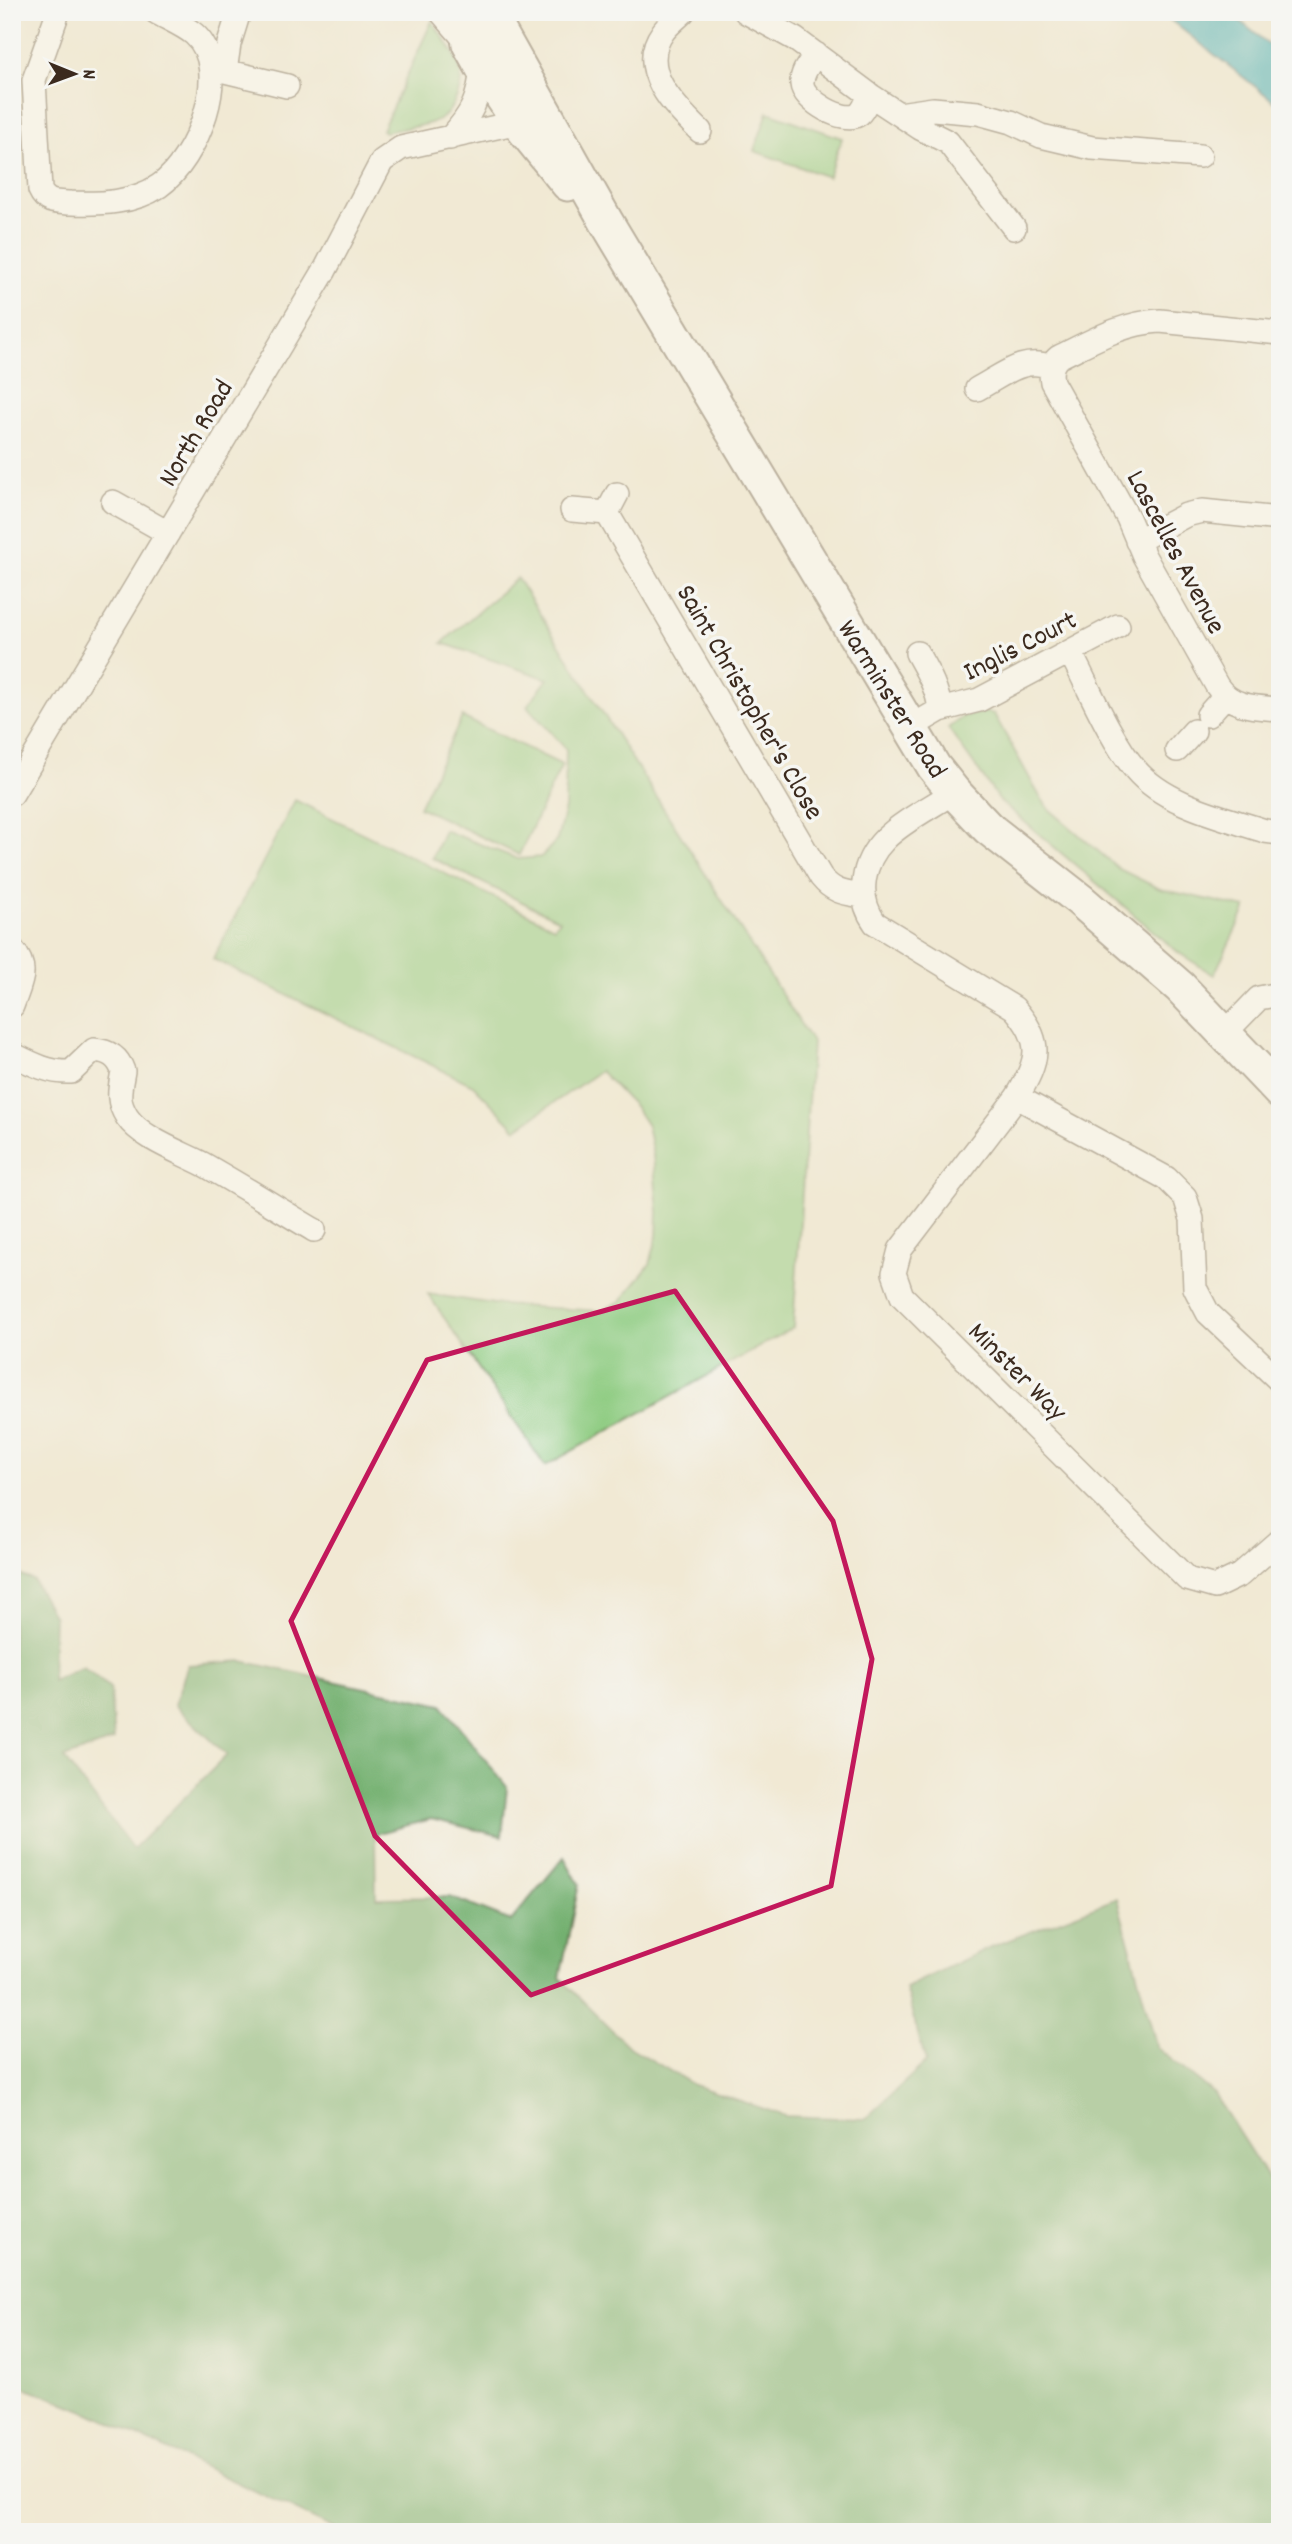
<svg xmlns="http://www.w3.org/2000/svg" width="1292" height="2544" viewBox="0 0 1292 2544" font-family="Dekko,sans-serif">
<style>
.green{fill:#8fcc82;stroke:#657b50;stroke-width:2}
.forest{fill:#73b070;stroke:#576d47;stroke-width:2}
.water{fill:#3faebb;stroke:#3d6c6c;stroke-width:2}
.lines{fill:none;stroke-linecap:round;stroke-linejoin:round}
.minor-casing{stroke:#7b6d5e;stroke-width:26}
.highway-casing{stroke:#7b6d5e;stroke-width:37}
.minor{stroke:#fff;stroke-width:23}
.highway{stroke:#fff;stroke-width:33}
.marked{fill:none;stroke:#c2185b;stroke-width:5;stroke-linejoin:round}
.labels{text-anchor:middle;stroke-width:7;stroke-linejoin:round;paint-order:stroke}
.street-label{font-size:28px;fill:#3b2a1e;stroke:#f6f6f2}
</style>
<rect width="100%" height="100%" fill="#f6f6f2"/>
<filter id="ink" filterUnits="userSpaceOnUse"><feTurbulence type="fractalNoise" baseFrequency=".0143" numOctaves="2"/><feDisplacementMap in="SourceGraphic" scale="14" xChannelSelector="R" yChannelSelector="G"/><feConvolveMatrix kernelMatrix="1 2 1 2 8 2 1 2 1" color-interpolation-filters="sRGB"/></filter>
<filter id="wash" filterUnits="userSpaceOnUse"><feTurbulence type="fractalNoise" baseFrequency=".00686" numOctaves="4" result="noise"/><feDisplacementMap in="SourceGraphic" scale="28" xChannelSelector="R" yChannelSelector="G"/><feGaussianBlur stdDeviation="1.57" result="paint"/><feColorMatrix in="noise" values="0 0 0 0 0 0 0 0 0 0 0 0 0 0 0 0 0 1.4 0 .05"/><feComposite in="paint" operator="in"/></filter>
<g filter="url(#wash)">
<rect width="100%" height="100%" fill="#f1e9d4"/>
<path class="green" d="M432 21C451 50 473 70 453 104 450 110 445 117 439 120 424 127 402 128 385 132L382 130Z
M768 112 842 138 828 177 754 151Z
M517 578 812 1042 793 1328 545 1466 428 1294 501 1305 602 1311 621 1301 650 1264 657 1236 658 1212 653 1155 647 1126 634 1106 600 1071 516 1129 473 1085 213 959 295 800 554 927 559 920 432 858 444 830 518 859 541 857 557 840 565 808 566 749 527 706 548 679 442 643Z
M987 712 994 714 1039 795 1049 809 1119 869 1160 889 1246 908 1214 975 1179 953 1000 801 948 728 964 716Z
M462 717 562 765 519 855 419 807Z"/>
<path class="forest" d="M12 1572 33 1580 54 1617 52 1681 83 1667 110 1688 114 1740 64 1758 133 1849 227 1755 174 1705 188 1665 242 1661 442 1705 507 1787 502 1836 431 1819 375 1834 376 1898 450 1897 511 1921 564 1857 579 1884 560 1978 628 2046 694 2085 785 2116 865 2119 926 2062 905 1988 986 1949 1117 1898 1157 2048 1214 2094 1280 2197V2532H341L90 2413 12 2382Z"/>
<path class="water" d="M1160 12H1229L1280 54V106Z"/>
</g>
<g filter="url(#ink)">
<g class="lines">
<defs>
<path id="minor" d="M58 12 34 80 40 190C46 204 57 202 71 203 102 204 133 203 159 186 196 161 234 69 194 34 183 25 168 19 156 12
M239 12 229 44 225 71 287 86
M441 12 467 42
M683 12C676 19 668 25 663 32 636 69 675 107 700 131
M746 12 795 39 870 95 920 128 948 142 1014 228
M816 54C810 63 801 72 802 84 803 100 844 125 859 114 864 110 867 101 870 95
M899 114 933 109 978 113 1011 122 1041 136 1092 148 1200 156
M450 138C472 114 479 100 482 67
M1280 333 1160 321C1122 323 1092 341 1059 357 1051 363 1050 372 1052 382L1128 518 1144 556 1217 686C1232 708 1255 707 1280 709
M977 389C1004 375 1022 356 1052 367
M113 502 168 533
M572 510 607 513 617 494
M607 513 821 877C833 892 844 893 862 896
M1137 541 1186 515 1202 511 1280 519
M1070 652C1088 686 1111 741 1135 769 1165 805 1223 817 1265 831L1280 833
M917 653C927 671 938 689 940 710
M1208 715 1224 697
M909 728 940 710 979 700 1118 626
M1177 750 1194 731
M954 792C933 806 903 821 885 839 862 862 856 897 875 923L1014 1008C1044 1042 1039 1060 1017 1097L900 1250 894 1273 902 1296 1187 1579 1215 1587 1240 1575 1280 1540
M12 794 325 270 382 161 401 148 519 122
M12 949C30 969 20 983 12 1006
M1225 1033 1259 998 1280 994
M12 1054C32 1064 49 1073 71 1072L94 1050C109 1051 118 1057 123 1071 120 1089 116 1100 127 1117 141 1138 180 1152 203 1164 240 1185 277 1208 314 1230
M1017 1097 1166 1178 1185 1197 1192 1219 1195 1288 1208 1313 1280 1381"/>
<path id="highway" d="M464 12 469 44 482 67 524 130 568 184
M493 12 498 29 607 223 934 767 954 792 988 828 1080 900 1180 987 1280 1092"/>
</defs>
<use href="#minor" class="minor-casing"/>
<use href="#highway" class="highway-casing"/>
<use href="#minor" class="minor"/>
<use href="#highway" class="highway"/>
</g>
</g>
<path d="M0 0H1292V2544H0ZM675 1291 833 1521 872 1659 831 1886 531 1995 375 1836 291 1621 427 1360Z" fill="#f1e9d4" fill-opacity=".55" fill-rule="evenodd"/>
<path class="marked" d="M675 1291 833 1521 872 1659 831 1886 531 1995 375 1836 291 1621 427 1360Z"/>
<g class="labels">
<g class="street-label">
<text transform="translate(194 432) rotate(-59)" y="10">North Road</text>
<text transform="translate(1178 551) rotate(62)" y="10">Lascelles Avenue</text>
<text transform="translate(1019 644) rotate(-27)" y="10">Inglis Court</text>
<text transform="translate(894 698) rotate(58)" y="10">Warminster Road</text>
<text transform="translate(752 701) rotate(60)" y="10">Saint Christopher's Close</text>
<text transform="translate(1019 1370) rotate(45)" y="10">Minster Way</text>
</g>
</g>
<rect width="1292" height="2544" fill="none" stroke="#f6f6f2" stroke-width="42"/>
<g transform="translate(74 74) rotate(91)" stroke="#f6f6f2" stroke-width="5" paint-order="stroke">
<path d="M0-5L12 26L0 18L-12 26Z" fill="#3b2a1e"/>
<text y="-10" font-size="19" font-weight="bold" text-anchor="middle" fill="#3b2a1e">N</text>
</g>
</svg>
